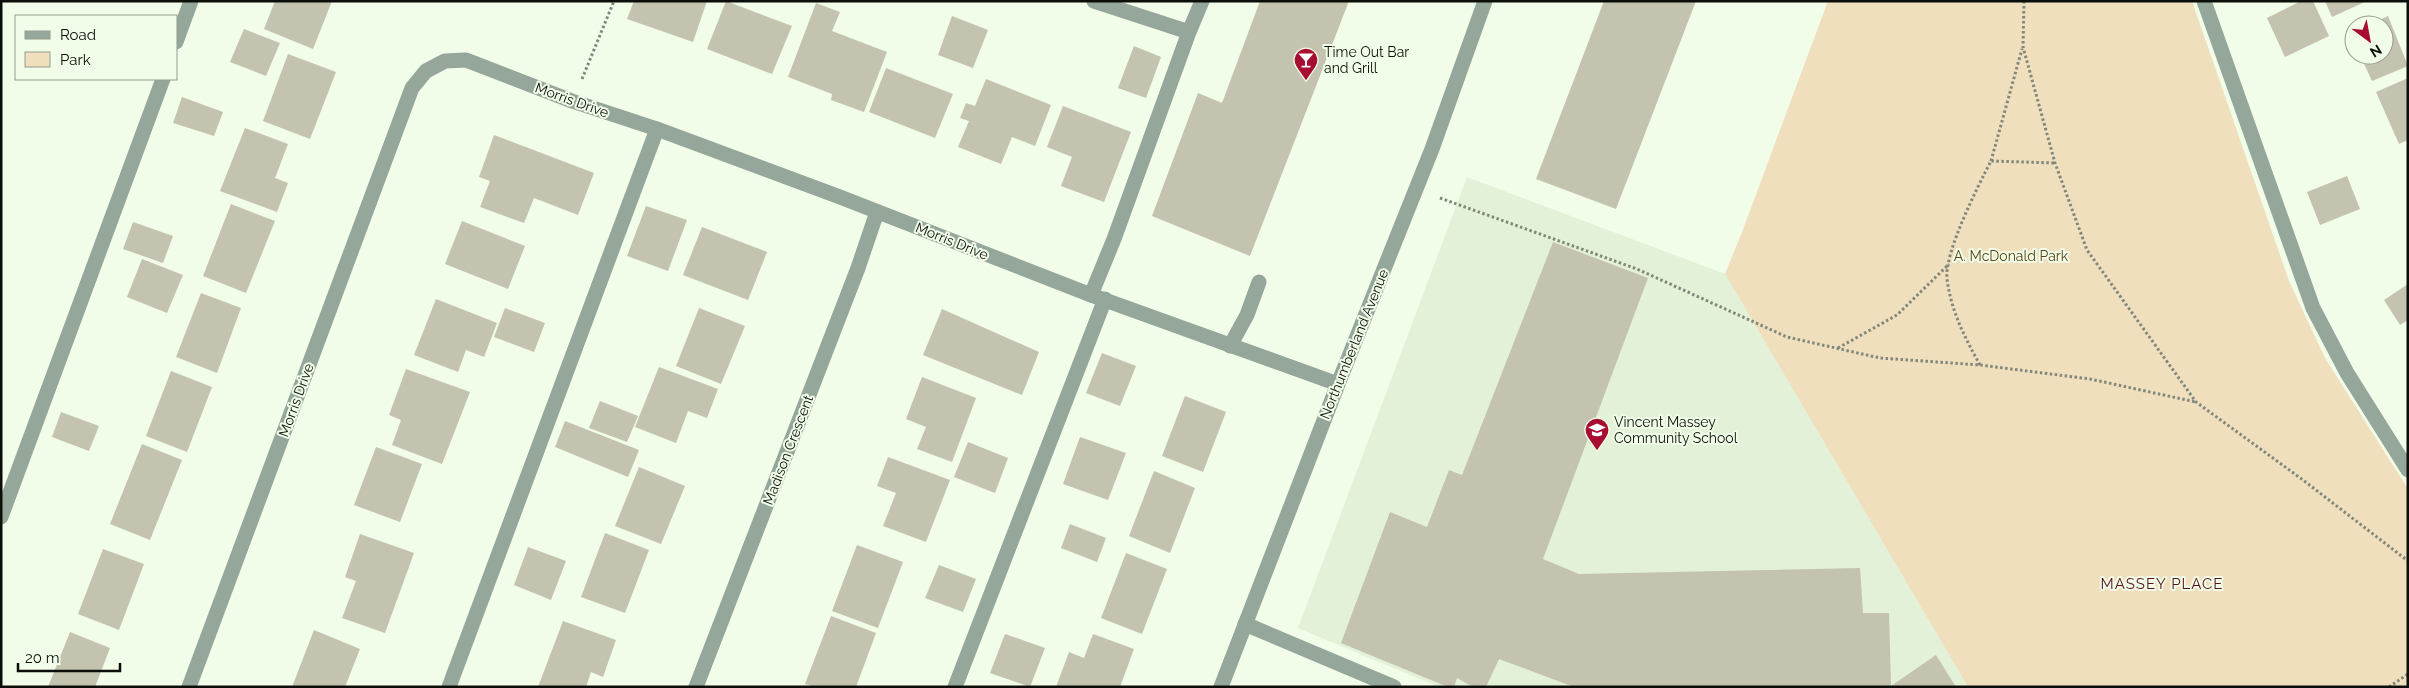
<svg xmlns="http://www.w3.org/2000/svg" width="2409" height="688" viewBox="0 0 2409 688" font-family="Raleway,sans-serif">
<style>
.built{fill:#e2f1d8}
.green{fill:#efdfbd}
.building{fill:#c3c3b0}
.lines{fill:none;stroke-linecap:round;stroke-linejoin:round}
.path{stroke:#81887b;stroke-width:3;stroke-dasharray:2.5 2.5;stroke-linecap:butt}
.lane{stroke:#95a69a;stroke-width:15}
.street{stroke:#95a69a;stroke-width:15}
.labels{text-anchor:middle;stroke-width:4;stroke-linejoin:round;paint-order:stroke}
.poi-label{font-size:14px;fill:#0c0f09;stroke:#f1fce9;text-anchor:start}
.street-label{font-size:14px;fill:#0c0f09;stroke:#f1fce9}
.park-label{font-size:14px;fill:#594514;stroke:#f1fce9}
.neighbourhood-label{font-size:15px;letter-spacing:1px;fill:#58131c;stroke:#f1fce9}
</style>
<rect width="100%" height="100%" fill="#f1fce9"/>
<path class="built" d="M1467 177 1725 274 1968 687H1439L1298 628Z"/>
<path class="green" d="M1828 1H2192L2289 281 2325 358 2408 489V687H1968L1725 274 1742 232Z"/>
<path class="building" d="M275 1H332L313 49 264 29Z
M634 1H707L693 42 627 19Z
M726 1 792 26 772 74 707 49Z
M1260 1H1349L1250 256 1152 216 1198 93 1222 103Z
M1604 1H1696L1616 209 1536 179Z
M2301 1H2313L2329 36 2285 57 2267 18Z
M2325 1H2367L2332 17Z
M816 3 840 12 832 31 887 52 864 112 831 100 832 94 788 77Z
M952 16 988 30 973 68 938 55Z
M2388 16 2408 66 2372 81 2360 55H2384V25H2368Z
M244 29 280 43 266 76 230 62Z
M1134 46 1161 57 1146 98 1118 88Z
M288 54 336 72 310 139 263 121Z
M886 68 953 94 935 138 869 112Z
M2408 78V140L2399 144 2376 92Z
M986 79 1051 105 1035 146 1012 137 1001 164 958 147 969 121 960 118 966 103 975 106Z
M182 97 223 112 214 136 173 123Z
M1063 106 1131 132 1104 202 1061 186 1072 157 1047 147Z
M245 128 288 144 275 178 288 183 277 212 220 191Z
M494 135 594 173 578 215 534 198 524 223 480 207 490 181 479 177Z
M2347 176 2360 209 2320 225 2307 192Z
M231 204 275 221 246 293 203 276Z
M646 206 687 220 668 271 627 256Z
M462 221 525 246 508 289 445 264Z
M133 222 173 236 163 263 123 249Z
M702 227 767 252 748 300 683 275Z
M1553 242 1648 278 1543 559 1579 574 1860 568 1863 613H1889L1891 686 1936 655 1956 687H1574L1499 659 1486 687H1473L1457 678 1454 687H1448L1341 643 1390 512 1427 527 1449 470 1462 475Z
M142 259 183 275 167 313 127 297Z
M2408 284V320L2400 325 2384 300Z
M201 293 241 308 217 373 176 357Z
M436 299 497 323 484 357 466 350 458 372 414 355Z
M505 308 545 323 534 352 494 337Z
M699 308 745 326 721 384 676 366Z
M942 309 1039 352 1022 395 923 355Z
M1102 353 1136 366 1120 406 1086 393Z
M659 367 718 389 707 418 688 411 676 443 635 427Z
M406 369 470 392 442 464 392 445 401 420 389 415Z
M171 371 212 387 187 452 146 436Z
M922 377 976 398 952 462 917 449 926 427 906 419Z
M1185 396 1226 412 1203 472 1162 456Z
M600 401 638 416 627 442 589 428Z
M61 412 99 426 89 451 52 437Z
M565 421 639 450 628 477 555 447Z
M1080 437 1126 453 1108 500 1063 484Z
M968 442 1008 458 995 493 954 477Z
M142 444 182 460 150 540 110 524Z
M376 447 422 464 400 522 354 505Z
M888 457 950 480 926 542 883 526 896 493 877 486Z
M639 467 685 486 661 544 615 526Z
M1154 471 1195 488 1170 553 1129 536Z
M1070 524 1106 538 1097 562 1061 548Z
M605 533 649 550 625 613 581 597Z
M360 534 414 553 385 633 342 618 356 581 345 577Z
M857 545 903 562 878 628 832 611Z
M528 547 566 561 551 600 514 585Z
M103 549 144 564 119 630 78 614Z
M1126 553 1167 569 1142 634 1101 618Z
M939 565 976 579 963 612 925 598Z
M831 616 876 633 856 687H814L805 684Z
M563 621 616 640 603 677 591 672 586 687H538Z
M314 630 360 649 345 687H292Z
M70 632 110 648 95 687H48Z
M1005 634 1045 648 1030 687 990 673Z
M1093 634 1134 649 1120 687H1056L1069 652 1084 658Z"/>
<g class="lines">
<path class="path" d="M2024 1 2023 47 2055 163 2087 250 2196 402 2303 480 2408 561
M582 79 614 1
M1991 161 2022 49
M1440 198 1637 269 1787 337 1880 358 1980 365 2090 379 2196 402
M1838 348 1897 315 1949 264
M1980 365C1965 338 1951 311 1947 279 1944 253 1978 186 1991 161L2055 163
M2389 687 2408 674"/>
<path class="lane" d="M1094 1 1189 32 1202 1
M2204 1 2313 308 2347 373 2408 470
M176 42 191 1
M1091 295 1114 239 1189 32
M1230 346 1247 315 1259 282
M1 517 163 79
M1245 624 1394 687
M449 687 657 129
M955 687 1105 299"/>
<path class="street" d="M189 687 412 88 426 71 445 61 466 60 572 101 657 129 840 197 1091 295 1338 384
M696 687 858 268 877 212
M1221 687 1338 384 1432 149 1485 1"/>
</g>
<defs>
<symbol id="bar-pin" viewBox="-11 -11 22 30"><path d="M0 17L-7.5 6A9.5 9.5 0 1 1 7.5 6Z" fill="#a70d30" stroke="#f1fce9"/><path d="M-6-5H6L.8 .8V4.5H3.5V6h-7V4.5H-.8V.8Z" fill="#fff"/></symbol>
<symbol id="school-pin" viewBox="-11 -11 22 30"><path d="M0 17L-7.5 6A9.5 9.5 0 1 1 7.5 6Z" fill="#a70d30" stroke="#f1fce9"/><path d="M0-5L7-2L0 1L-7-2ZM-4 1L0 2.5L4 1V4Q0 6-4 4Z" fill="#fff"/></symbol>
</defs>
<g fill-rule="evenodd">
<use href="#bar-pin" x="1292" y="46" width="28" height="38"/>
<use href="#school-pin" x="1583" y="416" width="28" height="38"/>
</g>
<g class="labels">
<g class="poi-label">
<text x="1324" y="57">Time Out Bar<tspan x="1324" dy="16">and Grill</tspan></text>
<text x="1614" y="427">Vincent Massey<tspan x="1614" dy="16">Community School</tspan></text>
</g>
<g class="street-label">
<text transform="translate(572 100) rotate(20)" y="5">Morris Drive</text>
<text transform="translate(952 241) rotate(22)" y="5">Morris Drive</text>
<text transform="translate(1354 344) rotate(-68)" y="5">Northumberland Avenue</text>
<text transform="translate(296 400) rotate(-70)" y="5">Morris Drive</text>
<text transform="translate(788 450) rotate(-69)" y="5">Madison Crescent</text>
</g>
<g class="park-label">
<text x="2011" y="261">A. McDonald Park</text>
</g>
<g class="neighbourhood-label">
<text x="2162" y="589">MASSEY PLACE</text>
</g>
</g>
<rect width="2409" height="688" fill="none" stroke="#0c0f09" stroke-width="5"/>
<rect x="15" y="15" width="162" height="65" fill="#f1fce9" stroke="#959d8f"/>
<rect x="25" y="31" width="25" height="8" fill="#95a69a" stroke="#959d8f"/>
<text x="60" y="40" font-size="15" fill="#0c0f09">Road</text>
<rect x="25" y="52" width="25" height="15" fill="#efdfbd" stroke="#959d8f"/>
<text x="60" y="65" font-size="15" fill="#0c0f09">Park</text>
<g transform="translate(2369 40) rotate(148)"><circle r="24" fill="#f1fce9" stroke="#959d8f"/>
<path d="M0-4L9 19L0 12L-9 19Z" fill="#a70d30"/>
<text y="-8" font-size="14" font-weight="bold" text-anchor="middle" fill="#0c0f09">N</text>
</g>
<path d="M18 663v8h102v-8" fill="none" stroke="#0c0f09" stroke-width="2.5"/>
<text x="25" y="663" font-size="15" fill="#0c0f09" stroke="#f1fce9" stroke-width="4" paint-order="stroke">20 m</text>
</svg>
